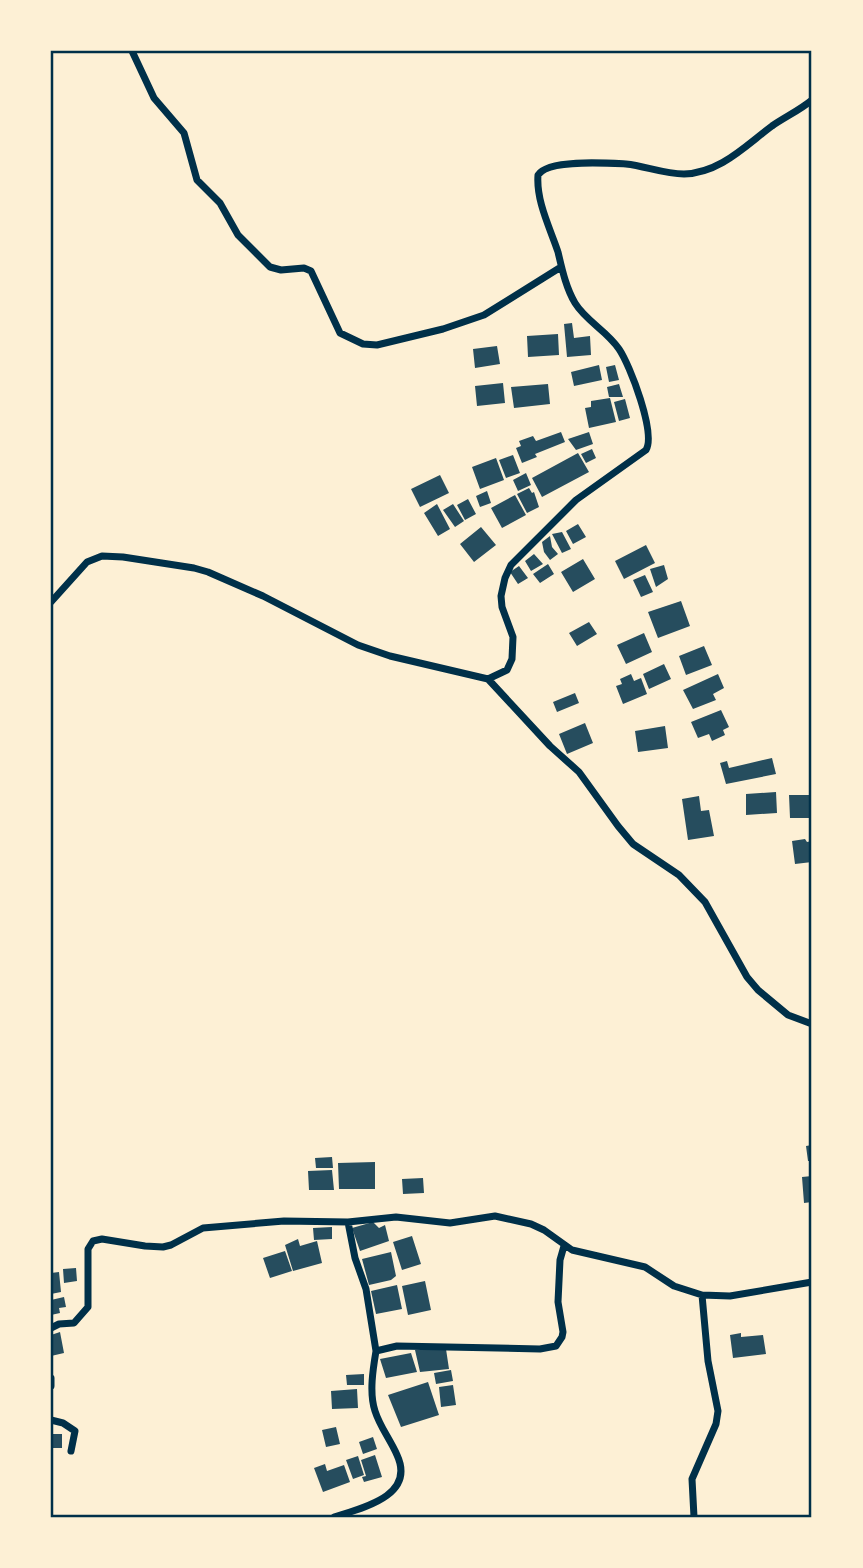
<svg xmlns="http://www.w3.org/2000/svg" width="863" height="1568" viewBox="0 0 863 1568" font-family="'Fira Sans',sans-serif">
<style>
.building{fill:#264d5e}
.lines{fill:none;stroke-linecap:round;stroke-linejoin:round}
.minor{stroke:#003049;stroke-width:7}
.neatline{fill:none;stroke:#003049;stroke-width:2.5}
</style>
<rect width="100%" height="100%" fill="#fdf0d5"/>
<path class="building" d="M572 323 574 338 590 336 591 355 567 357 564 324Z
M558 334 559 355 528 357 527 336Z
M497 346 500 364 475 368 473 349Z
M599 365 602 380 574 386 571 372Z
M615 365 619 380 609 382 606 367Z
M503 383 505 403 477 406 475 386Z
M548 384 550 404 514 408 511 387Z
M619 384 623 397H609L607 387Z
M610 398 616 422 589 428 585 408 591 407V401Z
M625 399 630 418 619 421 614 402Z
M561 432 565 442 535 454 537 457 522 463 516 448 521 446 519 441 533 436 536 441Z
M589 432 593 444 576 450 568 439Z
M592 449 596 458 586 463 581 454Z
M578 453 589 472 542 497 532 478Z
M513 455 520 473 506 478 499 460Z
M496 458 504 480 480 489 472 467Z
M526 473 531 485 518 491 513 480Z
M440 475 449 493 420 507 411 489Z
M529 488 532 493 534 492 539 507 527 513 517 494Z
M487 491 491 503 480 507 476 496Z
M515 495 526 515 502 528 491 508Z
M468 499 476 514 465 520 457 505Z
M437 504 450 529 438 536 424 513Z
M453 504 464 521 455 527 443 510Z
M578 524 586 537 573 544 566 531Z
M481 527 496 545 474 562 460 544Z
M562 532 571 549 562 553 552 534Z
M550 536 552 547 558 554 550 560 544 552 542 542Z
M646 545 655 563 624 579 615 561Z
M534 554 543 564 531 571 525 561Z
M583 559 595 579 573 592 561 572Z
M548 564 554 574 540 583 533 574Z
M664 565 668 579 656 587 650 569Z
M519 566 528 578 518 584 510 572Z
M645 575 653 592 641 597 633 580Z
M681 601 690 626 658 638 648 612Z
M589 622 597 634 577 646 569 633Z
M644 633 652 652 626 664 617 645Z
M704 646 712 665 686 675 679 656Z
M664 664 671 679 649 689 643 674Z
M631 674 634 681 641 678 647 694 623 704 616 686 622 684 620 679Z
M718 674 724 688 713 694 716 700 693 709 683 690Z
M575 693 579 703 557 712 553 702Z
M721 710 729 727 723 730 725 735 712 741 709 734 698 738 691 722Z
M585 723 593 743 567 754 559 734Z
M665 726 668 748 638 752 635 731Z
M772 758 776 774 726 784 720 763 727 761 729 768Z
M776 792 777 813 746 815V794Z
M789 795H812V818H790Z
M699 796 701 811 709 810 714 836 688 840 682 799Z
M805 839 807 842 812 841V862L795 864 792 841Z
M812 1145V1161H808L806 1146Z
M332 1157 333 1168H316L315 1158Z
M375 1162V1189H339L338 1163Z
M332 1170 334 1190H309L308 1171Z
M812 1176V1202L804 1203 802 1177Z
M423 1178 424 1193 403 1194 402 1179Z
M373 1222 379 1228 385 1225 389 1241 360 1251 352 1228Z
M332 1227V1239L314 1240 313 1228Z
M412 1236 421 1264 402 1270 393 1242Z
M298 1239 300 1246 317 1241 322 1263 293 1271 285 1245Z
M285 1251 292 1271 270 1278 263 1258Z
M391 1252 396 1276 391 1280 369 1285 362 1259Z
M76 1268 77 1281 64 1283 63 1269Z
M59 1272 61 1292 51 1294V1273Z
M425 1281 431 1310 408 1315 402 1286Z
M397 1285 402 1309 376 1314 371 1291Z
M64 1297 66 1307 59 1308 60 1313 51 1315V1300Z
M60 1332 64 1353 51 1356V1335Z
M741 1333V1337L763 1335 766 1354 733 1358 730 1335Z
M446 1349 449 1369 420 1372 415 1350Z
M411 1353 417 1372 386 1378 380 1359Z
M451 1370 453 1381 436 1384 434 1373Z
M364 1374V1385H347L346 1375Z
M428 1382 439 1415 401 1427 388 1395Z
M453 1385 456 1405 441 1407 439 1387Z
M357 1389 358 1408 332 1409 331 1391Z
M336 1427 340 1444 326 1447 322 1430Z
M51 1434H62V1448H51Z
M373 1437 377 1449 363 1454 359 1442Z
M375 1455 382 1477 364 1482 362 1477 366 1476 361 1460Z
M358 1456 364 1475 353 1479 346 1460Z
M325 1464 327 1471 344 1465 350 1482 323 1492 314 1468Z"/>
<g class="lines">
<path class="minor" d="M132 51 154 98 184 133 197 180 220 203 238 235 270 267 281 270 304 268 311 271 340 333 363 344 377 345 443 329 484 315 561 267
M51 602 87 562 102 556 123 557 194 568 208 572 263 596 358 645 390 656 488 679 550 746 579 772 618 826 633 844 679 875 705 902 747 977 758 990 788 1015 812 1024
M488 679 507 670 512 659 513 637 502 607 501 596 505 578 511 565 576 500 646 450C656 433 630 365 619 349 607 331 586 321 575 303 566 288 562 269 558 252 550 228 536 201 538 175 548 159 607 163 626 164 645 166 664 174 684 174 720 173 745 146 772 126 785 117 800 110 812 100
M348 1222 355 1258 366 1289 376 1351
M51 1328 59 1324 74 1323 88 1307V1249L93 1241 102 1239 145 1246 163 1247 171 1245 203 1228 284 1221 348 1222 396 1217 450 1223 495 1216 531 1224 544 1230 572 1250 645 1267 674 1286 702 1295 730 1296 812 1282
M51 1378V1386
M51 1420 63 1423 75 1431 71 1451
M334 1517C362 1508 416 1496 397 1455 390 1439 380 1427 375 1411 369 1393 373 1369 376 1351L397 1346 540 1349 556 1346 562 1337 563 1332 558 1302 560 1260 564 1246
M694 1517 692 1479 716 1424 718 1411 708 1361 702 1295"/>
</g>
<rect width="863" height="1568" fill="none" stroke="#fdf0d5" stroke-width="105"/>
<rect x="52" y="52" width="758" height="1464" class="neatline"/>
</svg>
